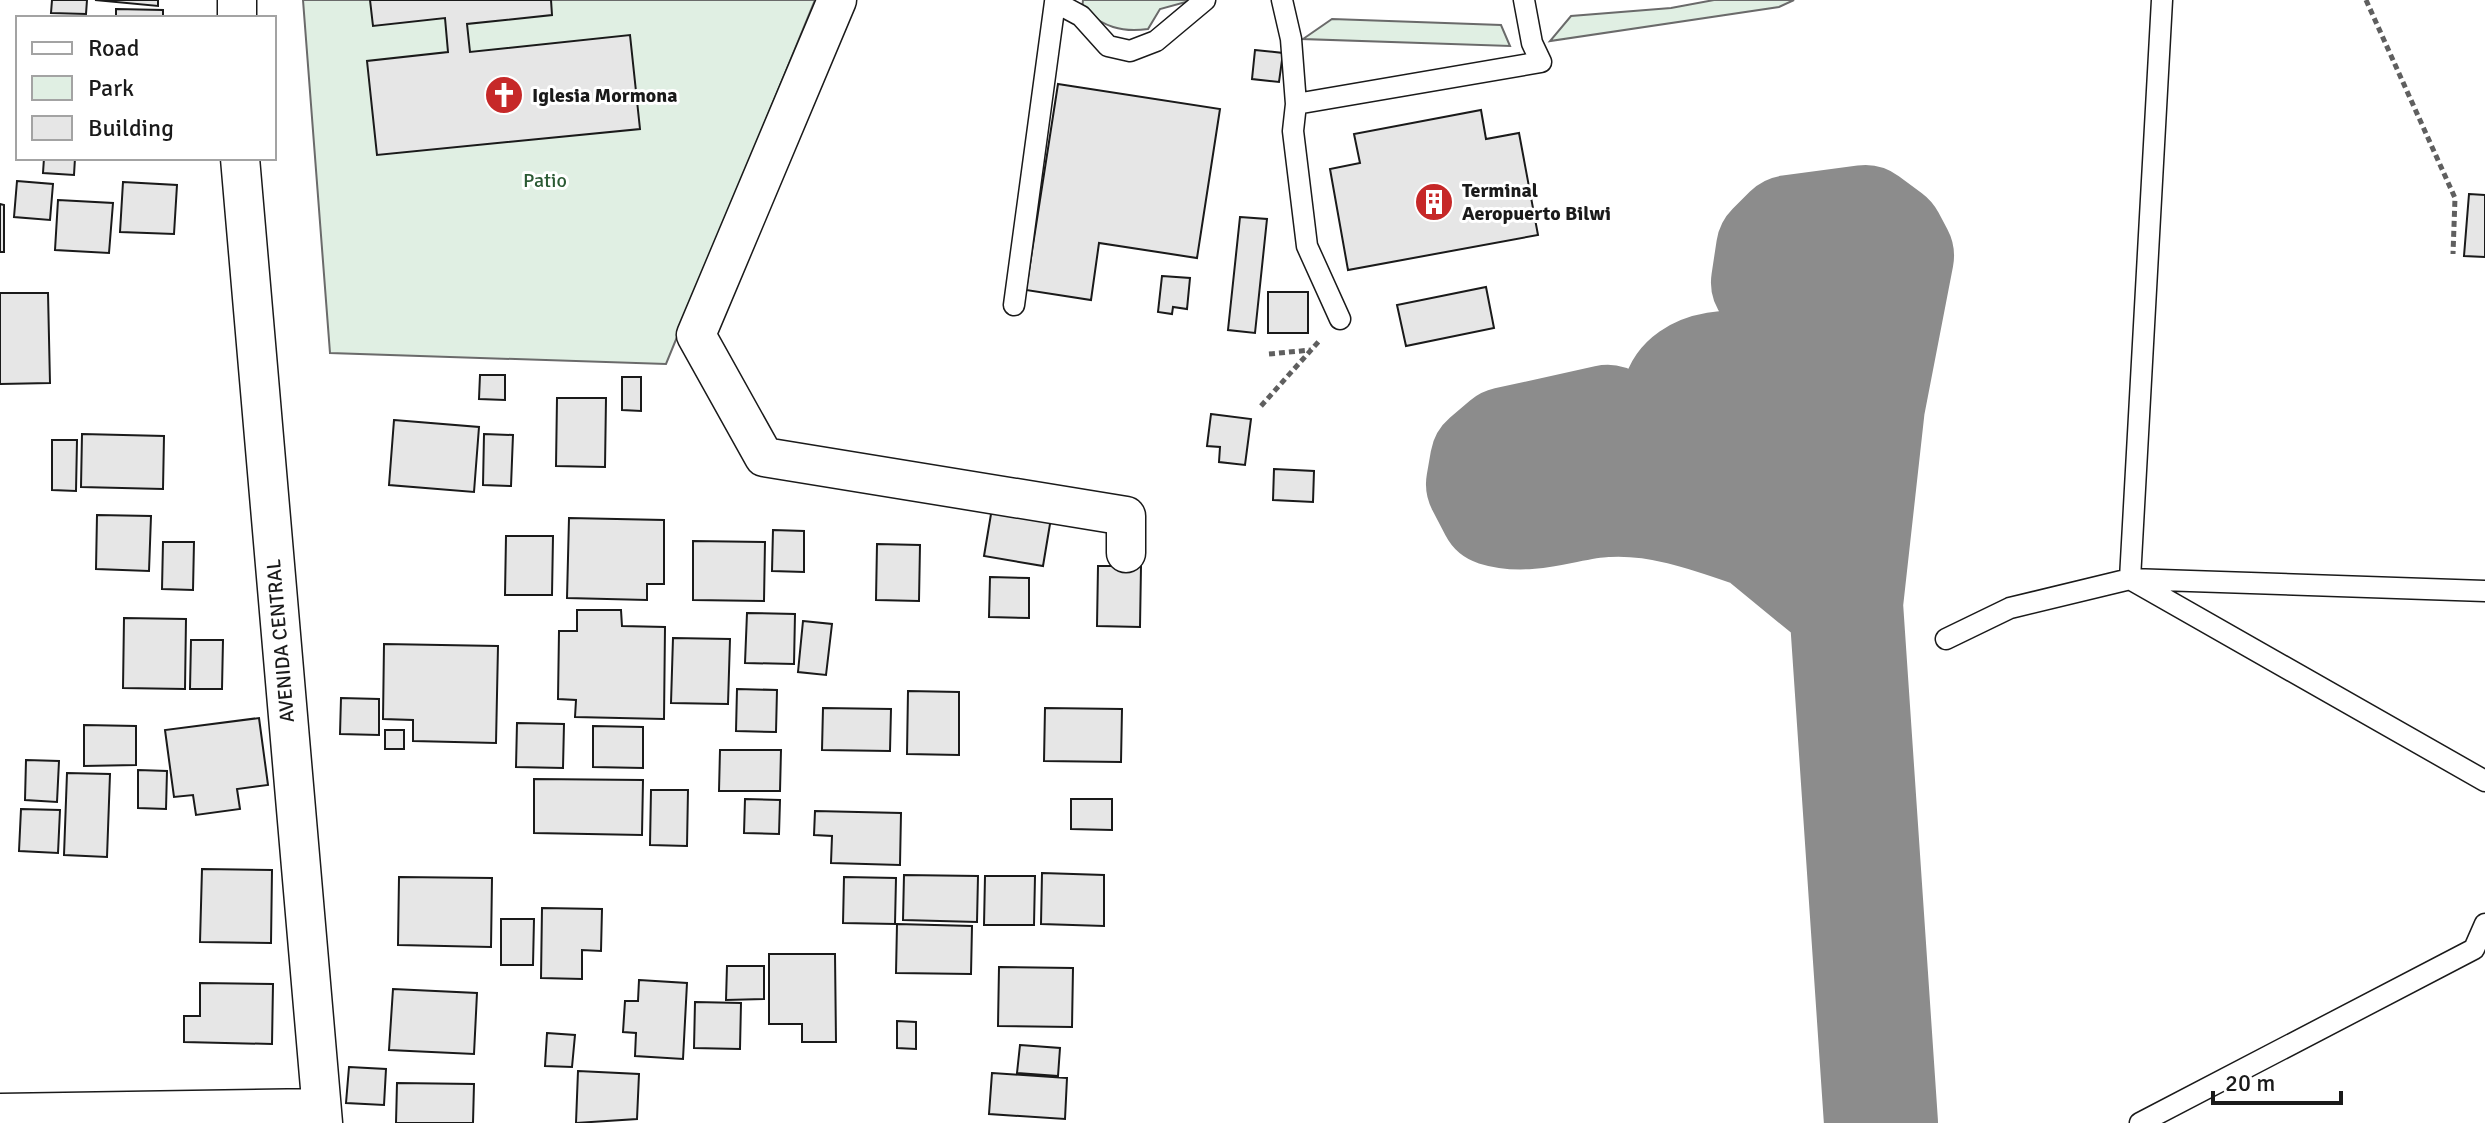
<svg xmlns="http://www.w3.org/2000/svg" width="2485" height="1123" viewBox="0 0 2485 1123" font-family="Signika,sans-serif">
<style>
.green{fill:#e0efe3;stroke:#6a6a6a;stroke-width:2}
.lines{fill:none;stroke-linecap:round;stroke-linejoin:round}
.taxiway{stroke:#8c8c8c;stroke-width:114}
.building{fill:#e6e6e6;stroke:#1a1a1a;stroke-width:2}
.service-casing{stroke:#1a1a1a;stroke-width:23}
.minor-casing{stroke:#1a1a1a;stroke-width:41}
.path{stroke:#5f5f5f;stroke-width:5;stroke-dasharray:6 4;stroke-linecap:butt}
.service{stroke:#fff;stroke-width:20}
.minor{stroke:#fff;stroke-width:38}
.labels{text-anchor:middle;stroke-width:6;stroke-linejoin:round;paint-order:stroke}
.poi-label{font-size:20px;font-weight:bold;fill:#1a1a1a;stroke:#fff;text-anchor:start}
.park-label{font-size:20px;fill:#2b5a34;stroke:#fff}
.street-label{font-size:20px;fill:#1a1a1a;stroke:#fff}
</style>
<rect width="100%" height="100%" fill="#fff"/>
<path class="green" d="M303 0H815L666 364 330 353Z
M1083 0H1193L1160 9 1148 29C1120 33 1105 26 1082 10Z
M1714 0H1794L1779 7 1550 41 1571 16 1671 8Z
M1332 19 1501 25 1510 46 1303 39Z"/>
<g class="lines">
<path class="taxiway" d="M1780 471 1735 440 1683 425C1663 381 1707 363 1745 369L1811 508 1846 604 1881 1123
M1758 532C1709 515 1660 497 1607 500 1571 501 1531 520 1496 509L1483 484 1487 461 1507 444 1607 422 1758 532 1846 604 1868 406 1897 256 1888 239 1865 222 1790 232 1773 249 1768 282 1868 406"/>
</g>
<path class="building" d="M52 0H87L86 14 51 13Z
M95 0H158V6Z
M370 0H551L552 15 467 24 470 52 630 35 640 129 377 155 367 61 448 52 445 18 373 26Z
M116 9 163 10V18H116Z
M1255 50 1283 53 1279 82 1252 79Z
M1058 84 1220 109 1197 258 1099 243 1091 300 1026 290Z
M1481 110 1486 139 1519 133 1538 235 1348 270 1330 169 1360 163 1354 134Z
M44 158H75L74 175 43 173Z
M17 181 53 184 50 220 14 217Z
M123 182 177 185 174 234 120 232Z
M2469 194 2485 195V257L2464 256Z
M58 200 113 203 109 253 55 250Z
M0 204 4 205V252H0Z
M1240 217 1267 219 1255 333 1228 330Z
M1162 276 1190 278 1187 309 1173 307 1172 314 1158 312Z
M1486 287 1494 328 1406 346 1397 305Z
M1268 292H1308V333H1268Z
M0 293H48L50 383 0 384Z
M480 375H505V400L479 399Z
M622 377H641V411L622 410Z
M557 398H606L605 467 556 466Z
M1211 414 1251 419 1245 465 1219 462 1220 447 1207 446Z
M394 420 479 427 474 492 389 485Z
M82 434 164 436 163 489 81 487Z
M484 434 513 435 511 486 483 485Z
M52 440H77L76 491 52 490Z
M1274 469 1314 471 1313 502 1273 500Z
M992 508 1051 518 1043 566 984 556Z
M97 515 151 516 149 571 96 569Z
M569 518 664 520V584H647V600L567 598Z
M773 530 804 531V572L772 571Z
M506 536H553L552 595H505Z
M693 541 765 542 764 601 693 600Z
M163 542H194L193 590 162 589Z
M877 544 920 545 919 601 876 600Z
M1098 566H1141L1140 627 1097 626Z
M990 577 1029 578V618L989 617Z
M577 610H621L622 626 665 627 664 719 575 717 576 700 558 699 559 631H577Z
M747 613 795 614 794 664 745 663Z
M124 618 186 619 185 689 123 688Z
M803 621 832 624 826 675 798 672Z
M673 638 730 639 728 704 671 703Z
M191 640H223L222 689H190Z
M384 644 498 646 496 743 413 741V720L383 719Z
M737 689 777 690 776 732 736 731Z
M908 691 959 692V755L907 754Z
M341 698 379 699V735L340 734Z
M823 708 891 709 890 751 822 750Z
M1045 708 1122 709 1121 762 1044 761Z
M259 718 268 785 237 789 240 809 196 815 193 795 174 797 165 730Z
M517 723 564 724 563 768 516 767Z
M84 725 136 726V765L84 766Z
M593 726 643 727V768L593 767Z
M385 730H404V749H385Z
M720 750H781L780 791H719Z
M26 760 59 761 57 802 25 800Z
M138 770 167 771 166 809 138 808Z
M67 773 110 774 107 857 64 855Z
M534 779 643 780 642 835 534 833Z
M651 790H688L687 846 650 845Z
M745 799 780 800 779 834 744 833Z
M1071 799H1112V830L1071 829Z
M21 809 60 810 58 853 19 851Z
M815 811 901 813 900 865 831 863 832 836 814 835Z
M202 869 272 870 271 943 200 942Z
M1042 873 1104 875V926L1041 924Z
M904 875 978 876 977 922 903 920Z
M985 876H1035L1034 925H984Z
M399 877 492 878 491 947 398 945Z
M844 877 896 878 895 924 843 923Z
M542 908 602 909 601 951 582 950V979L541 978Z
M501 919H534L533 965H501Z
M897 924 972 926 971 974 896 973Z
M769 954H835L836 1042H802V1024H769Z
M727 966H764V999L726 1000Z
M999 967 1073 968 1072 1027 998 1026Z
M639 980 687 983 683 1059 635 1056 636 1033 623 1032 625 1001H638Z
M200 983 273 984 272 1044 184 1042V1016H200Z
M393 989 477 993 474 1054 389 1050Z
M695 1002 741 1003 740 1049 694 1048Z
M897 1021 916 1022V1049L897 1048Z
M547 1033 575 1035 572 1067 545 1066Z
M1020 1045 1060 1048 1058 1076 1017 1073Z
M349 1067 386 1069 384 1105 346 1103Z
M578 1071 639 1074 637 1119 576 1123Z
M992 1073 1067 1078 1065 1119 989 1114Z
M397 1083 474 1084 473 1123H396Z"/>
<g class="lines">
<defs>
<path id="service" d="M1282 0 1291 39 1296 104 1293 131 1307 246 1340 319
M2162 0 2130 579 2485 781
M1296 104 1541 62 1532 43 1524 0
M1014 305 1055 2 1081 16 1108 46 1130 51 1156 41 1205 0
M1946 639 2010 608 2130 579 2485 591
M2140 1123 2474 949 2485 924"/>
<path id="minor" d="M237 0V18
M837 0 696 335 764 457 1126 516V553
M240 158 323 1123
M0 1113 321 1108"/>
</defs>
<use href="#service" class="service-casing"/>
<use href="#minor" class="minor-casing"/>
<path class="path" d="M2366 0 2455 198 2453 254
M1269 354 1311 350
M1261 406 1320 340"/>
<use href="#service" class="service"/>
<use href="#minor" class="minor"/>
</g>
<defs>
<symbol id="church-disc" viewBox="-11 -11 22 22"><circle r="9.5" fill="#c62828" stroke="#fff"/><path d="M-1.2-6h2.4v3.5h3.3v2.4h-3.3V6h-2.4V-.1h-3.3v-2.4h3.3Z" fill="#fff"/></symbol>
<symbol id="building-disc" viewBox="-11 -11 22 22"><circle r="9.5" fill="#c62828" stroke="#fff"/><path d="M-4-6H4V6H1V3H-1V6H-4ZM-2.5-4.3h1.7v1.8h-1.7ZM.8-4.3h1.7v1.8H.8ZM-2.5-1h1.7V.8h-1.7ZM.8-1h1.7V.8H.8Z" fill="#fff"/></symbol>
</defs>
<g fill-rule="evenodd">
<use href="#church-disc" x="482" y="73" width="44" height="44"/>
<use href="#building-disc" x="1412" y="180" width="44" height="44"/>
</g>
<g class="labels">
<g class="poi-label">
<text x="532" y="102">Iglesia Mormona</text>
<text x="1462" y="197">Terminal<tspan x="1462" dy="23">Aeropuerto Bilwi</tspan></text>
</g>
<g class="park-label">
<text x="545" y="187">Patio</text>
</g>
<g class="street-label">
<text transform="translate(280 641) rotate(-95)" y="7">AVENIDA CENTRAL</text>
</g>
</g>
<rect x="16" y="16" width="260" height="144" fill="#ffffff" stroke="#a3a3a3" stroke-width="2"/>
<rect x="32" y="42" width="40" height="12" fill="#ffffff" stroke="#a3a3a3" stroke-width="2"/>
<text x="88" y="56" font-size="24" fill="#1a1a1a">Road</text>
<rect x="32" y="76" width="40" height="24" fill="#e0efe3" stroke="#a3a3a3" stroke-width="2"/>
<text x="88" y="96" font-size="24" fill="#1a1a1a">Park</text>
<rect x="32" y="116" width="40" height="24" fill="#e6e6e6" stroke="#a3a3a3" stroke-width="2"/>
<text x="88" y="136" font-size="24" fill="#1a1a1a">Building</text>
<path d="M2213 1091v12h128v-12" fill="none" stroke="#1a1a1a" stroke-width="4"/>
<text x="2225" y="1091" font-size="24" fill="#1a1a1a" stroke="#ffffff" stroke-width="6" paint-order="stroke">20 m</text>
</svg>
